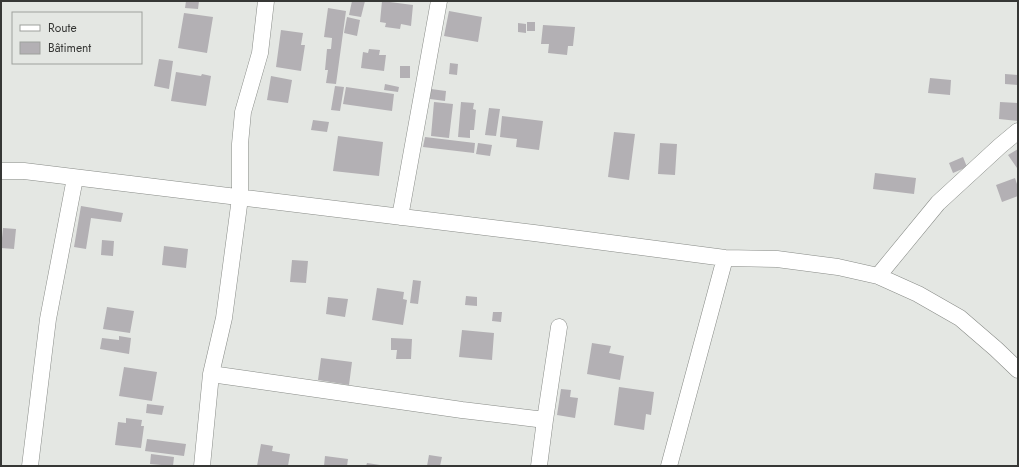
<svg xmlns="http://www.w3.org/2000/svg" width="1019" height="467" viewBox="0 0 1019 467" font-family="Jost,sans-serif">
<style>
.building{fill:#b3b0b4}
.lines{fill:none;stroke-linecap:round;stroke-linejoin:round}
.minor-casing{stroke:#888b87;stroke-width:17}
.minor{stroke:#fff;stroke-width:16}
</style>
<rect width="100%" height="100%" fill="#e4e7e3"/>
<path class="building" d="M186 1H199L198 9 185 8Z
M352 1H365L361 17 349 15Z
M382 1 413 5 411 26 401 24 400 29 385 27 386 23 380 22Z
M328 8 346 11 336 84 326 83 328 70H325L327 49H331L332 38 324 37Z
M449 11 482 17 478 42 444 36Z
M184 13 213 17 207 53 178 48Z
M347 17 360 20 357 36 344 33Z
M527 22H535V31H527Z
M518 23 526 24V33L518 32Z
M543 25 575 27 573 46H568L567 55 548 53 549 44H541Z
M281 30 303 33 301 45H305L301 71 276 67Z
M369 49 380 50 379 55H386L384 71 361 68 363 52 368 53Z
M159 59 173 61 169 89 154 86Z
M450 63 458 64 457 75 449 74Z
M400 66H410V78H400Z
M176 72 201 76 202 74 211 76 206 106 171 101Z
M1005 74 1018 75V85L1005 84Z
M271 76 292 80 288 103 267 100Z
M930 78 951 80 950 95 928 93Z
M385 84 399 87 398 92 384 90Z
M335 86 344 87 340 111 331 110Z
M346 87 394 94 392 111 343 104Z
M431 89 446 91 445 101 430 99Z
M434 102 453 104 449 138 431 136Z
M461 102 474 103 473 109 476 110 474 130H470V138L458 137Z
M1000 102 1018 103V121L999 119Z
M489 108 500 109 496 136 485 135Z
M502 116 543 121 539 150 516 147 517 139 500 137Z
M313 120 329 122 327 132 311 130Z
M614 132 635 134 629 180 608 177Z
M338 136 383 142 379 176 333 171Z
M425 137 475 143 474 153 423 147Z
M478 143 492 145 490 156 476 154Z
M660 143 677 144 675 175 658 174Z
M1018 149V167L1017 168 1008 155Z
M963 157 967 167 953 173 949 163Z
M875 173 916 178 914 194 873 189Z
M1015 178 1018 187V196L1002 202 996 185Z
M81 206 123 213 121 222 91 218 86 249 74 247Z
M3 228 16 229 14 249 1 248Z
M102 240 114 241 113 256 101 255Z
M164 246 188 249 186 268 162 265Z
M292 260 308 261 306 283 290 282Z
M413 280 421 281 418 304 410 303Z
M377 288 404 292 403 299 407 300 403 325 372 320Z
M466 296 477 297V306L465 305Z
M328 297 348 299 345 317 326 314Z
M107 307 134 311 130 333 103 329Z
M493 312H502L501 322 492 321Z
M462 330 494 333 492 360 459 357Z
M119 336 131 338 129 354 100 349 102 338 119 340Z
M391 338 412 339 411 359H396L397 350H391Z
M592 343 611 346 609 353 624 356 620 380 587 374Z
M321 358 352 362 349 385 318 380Z
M124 367 157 372 152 401 119 396Z
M619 387 654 392 651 415 646 414 644 430 614 425Z
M561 389 571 390 570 397 578 398 575 418 557 415Z
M147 404 164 406 162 415 146 413Z
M126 418 142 420 141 426H144L141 448 115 445 118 422 126 423Z
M147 439 186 444 184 456 145 451Z
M261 444 273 446 272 451 290 454 288 466H257Z
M151 454 174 457 173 466 150 464Z
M429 455 442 457 440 466H427Z
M325 456 348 459 347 466H324Z
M367 463 380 465V466H366Z"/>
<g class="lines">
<defs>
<path id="minor" d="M1 171H24L534 233 725 258 777 259 838 267 878 276 918 294 960 318 996 349 1018 370
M400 217 439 1
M878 276 938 203 1000 146 1018 131
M211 374 462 410 545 420 559 327
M30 466 48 319 75 178
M202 466 211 374 224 318 240 198V144L243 112 260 53 266 1
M539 466 545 420
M669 466 725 258"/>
</defs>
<use href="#minor" class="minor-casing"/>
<use href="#minor" class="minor"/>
</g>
<rect width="1019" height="467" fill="none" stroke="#363735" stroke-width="4"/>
<rect x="12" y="12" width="130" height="52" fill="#e4e7e3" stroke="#9ea19d"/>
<rect x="20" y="25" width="20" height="6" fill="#ffffff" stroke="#9ea19d"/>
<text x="48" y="32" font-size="12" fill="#363735">Route</text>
<rect x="20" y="42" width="20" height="12" fill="#b3b0b4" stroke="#9ea19d"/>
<text x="48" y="52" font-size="12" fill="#363735">Bâtiment</text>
</svg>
